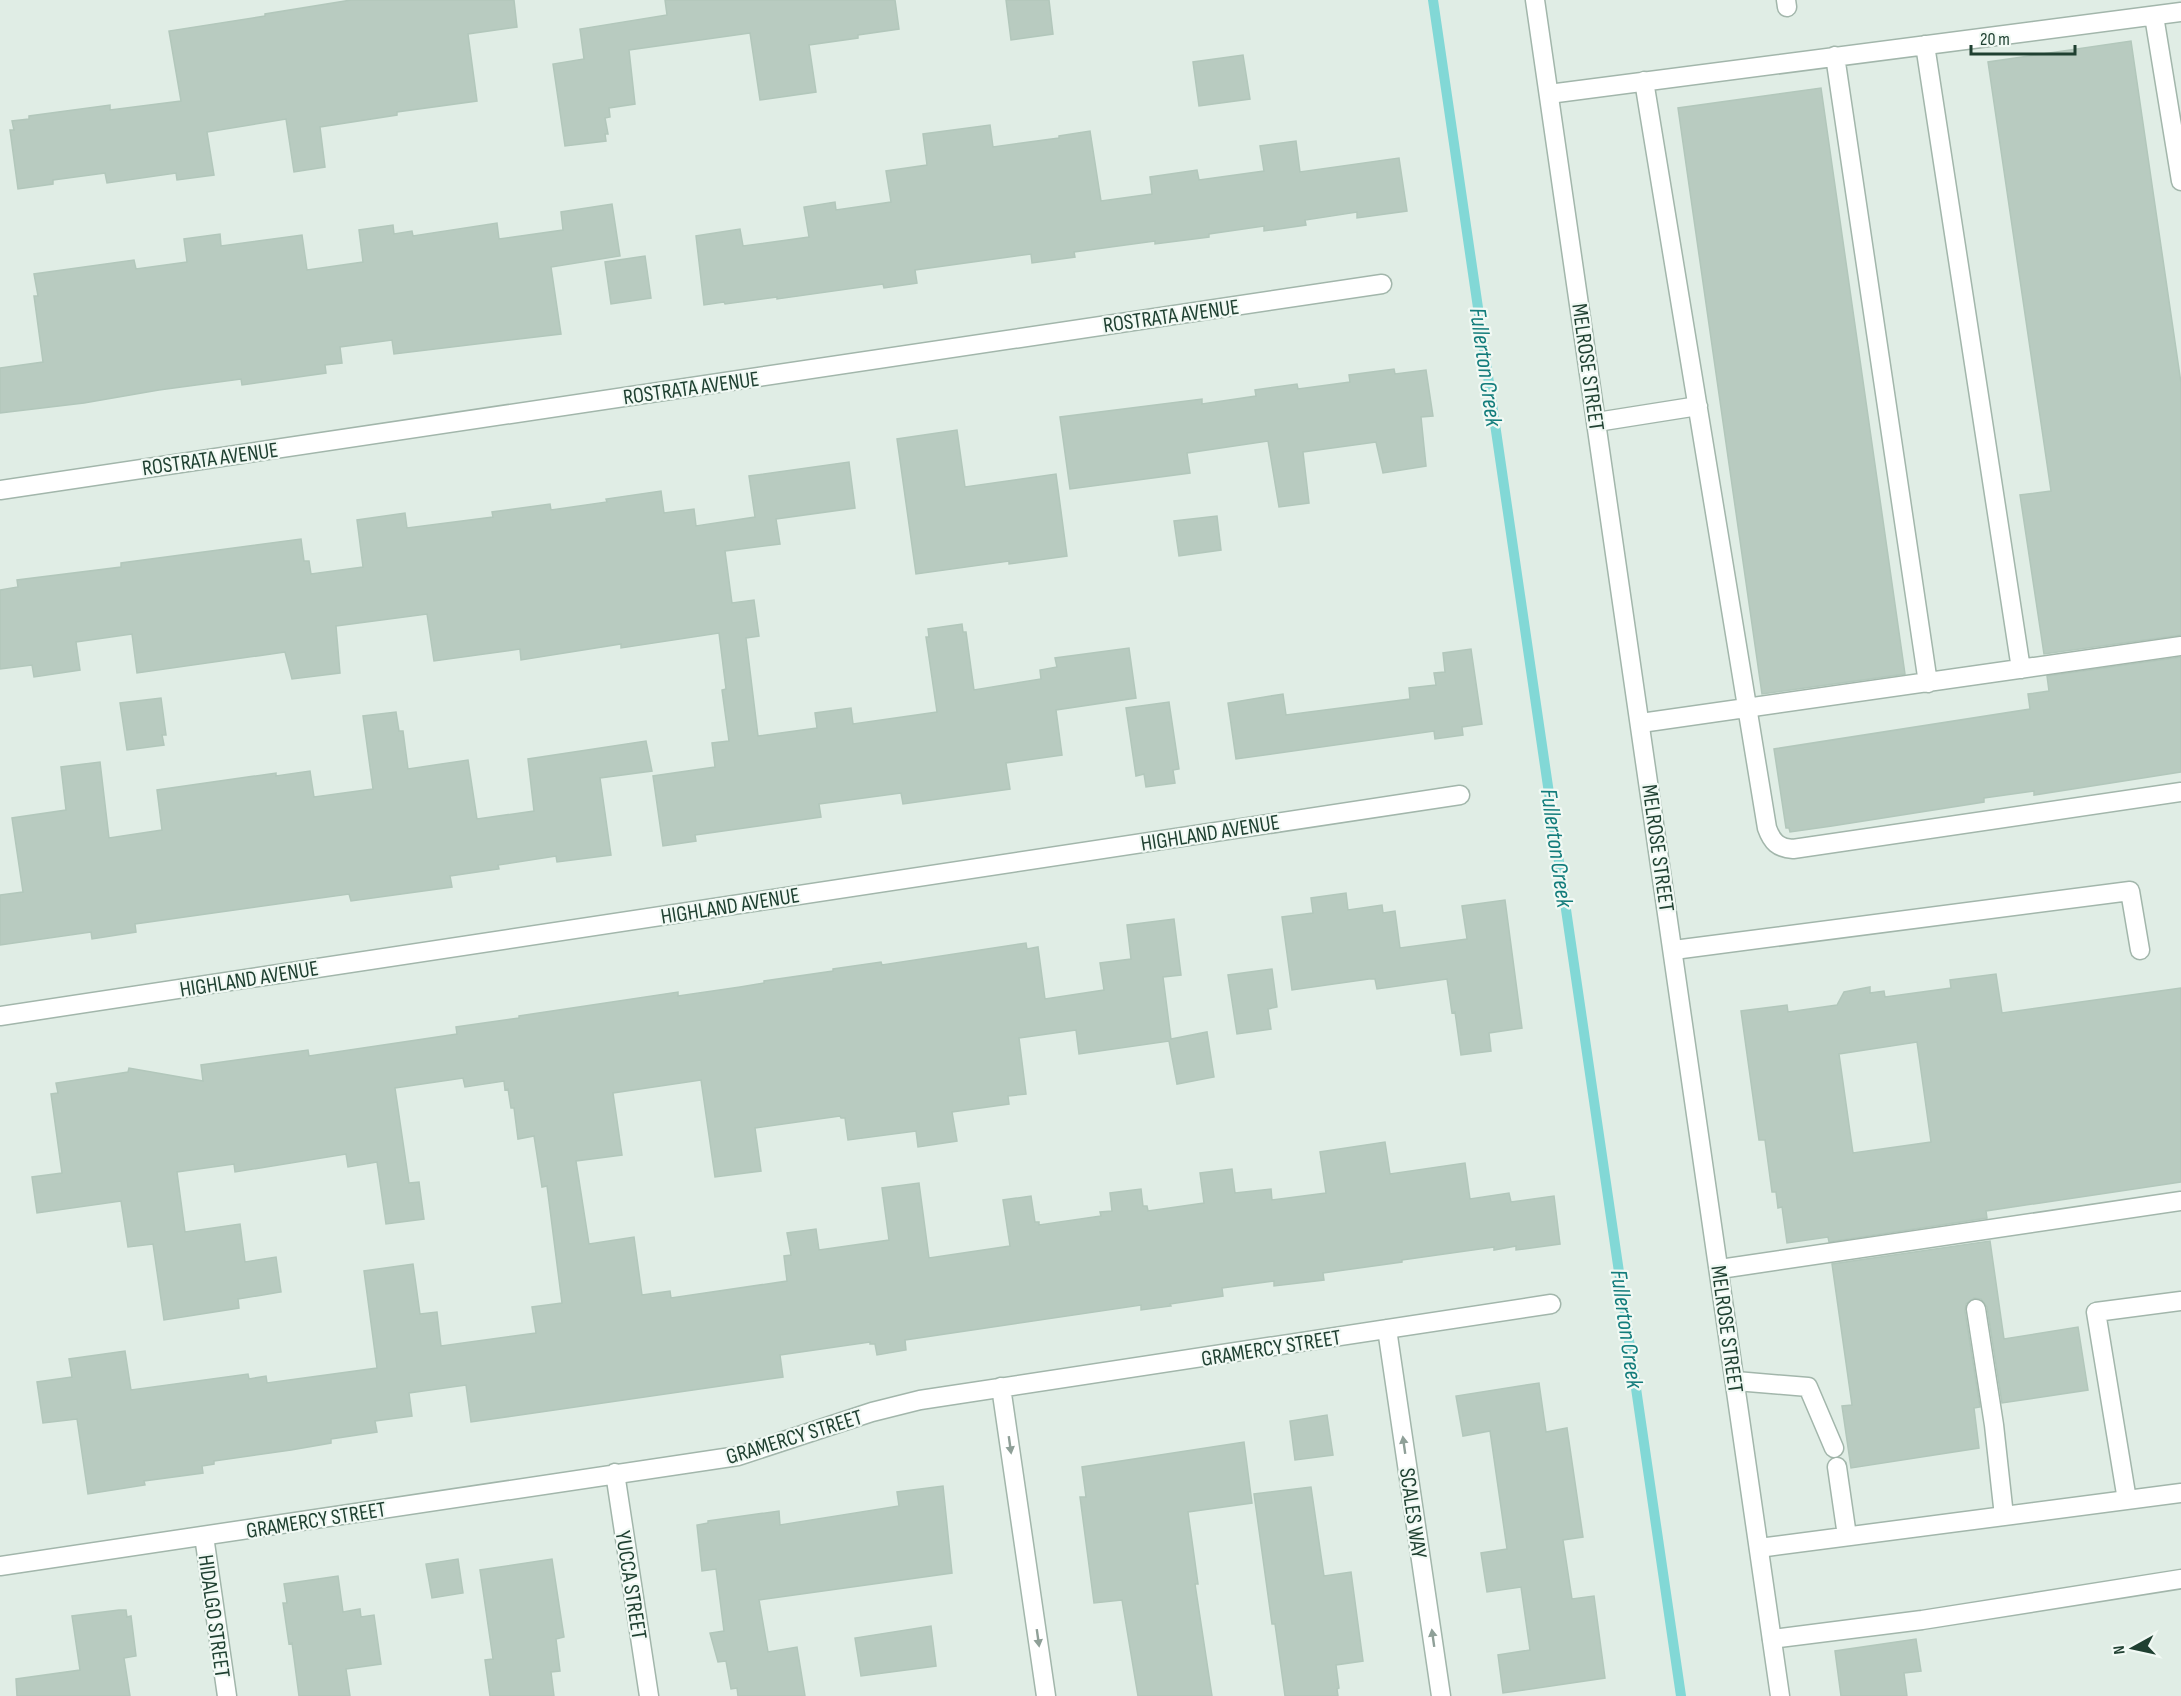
<svg xmlns="http://www.w3.org/2000/svg" width="2181" height="1696" viewBox="0 0 2181 1696" font-family="'Sofia Sans Condensed',sans-serif">
<style>
.lines{fill:none;stroke-linecap:round;stroke-linejoin:round}
.stream{stroke:#82d8d6;stroke-width:10}
.building{fill:#b8cbc0;stroke:#b2c7bb;stroke-width:1.5;fill-rule:evenodd}
.service-casing{stroke:#a2b6ab;stroke-width:21}
.minor-casing{stroke:#a2b6ab;stroke-width:21}
.service{stroke:#fff;stroke-width:18}
.minor{stroke:#fff;stroke-width:18}
.oneway{fill:#8fa098}
.labels{text-anchor:middle;stroke-width:4.5;stroke-linejoin:round;paint-order:stroke}
.street-label{font-size:22px;fill:#1f4031;stroke:#f1f9f4}
.water-label{font-size:24px;font-style:italic;fill:#127c7b;stroke:#f1f9f4}
</style>
<rect width="100%" height="100%" fill="#e0ede5"/>
<g class="lines">
<path class="stream" d="M1433 0 1681 1696"/>
</g>
<path class="building" d="M351 0H514L517 27 468 34 477 101 397 112V115L320 127 325 167 294 172 286 119 207 132 214 175 177 180 176 173 107 183 105 173 53 180V184L18 189 10 130H14L12 121 29 119V116L110 105V110L181 101 169 31 265 16V14Z
M665 0H895L899 29 858 35V38L809 45 816 92 760 100 750 33 629 50 635 104 609 108 610 117 605 118 608 134H605L606 141 565 146 553 64 584 59 580 29 667 15Z
M1006 0H1049L1053 34 1011 40Z
M2131 41 2181 383V635L2044 654 2020 495 2051 491 1988 62Z
M1243 55 1250 99 1199 106 1193 62Z
M1821 88 1905 674 1762 694 1678 108Z
M990 125 993 147 1059 138V136L1090 131 1101 201 1152 194 1150 177 1197 170 1199 180 1264 171 1260 146 1296 141 1300 172 1399 158 1407 211 1357 218V212L1305 220 1306 225 1264 231V226L1209 234V237L1155 244V241L1074 252 1075 257 1032 263 1031 254 915 270 917 283 884 288 883 284 777 299V297L725 304 724 302 704 305 696 236 740 229 743 246 809 237 804 207 835 202 836 210 891 202 886 171 927 165 923 134Z
M612 204 620 256 551 267 561 334 394 354 392 340 340 347 342 363 325 365 326 373 242 385 241 379 159 390 84 403 0 413V368L43 362 34 296H38L34 274 134 260 136 269 187 262 184 239 220 234 221 246 302 235 307 270 363 262 359 230 393 225 394 234 412 231 413 236 497 223 499 239 563 230 561 212Z
M645 256 651 298 611 304 605 262Z
M1394 369 1395 374 1426 370 1433 416 1421 417 1426 466 1383 473 1376 442 1303 452 1309 503 1279 507 1268 441 1187 453 1190 473 1070 489 1060 417 1202 399V404L1256 396 1255 390 1297 384 1298 389 1350 382 1349 375Z
M957 430 965 487 1056 474 1067 556 1009 564V561L916 574 897 439Z
M849 462 855 508 776 519 780 544 725 551 732 603 754 600 759 636 746 638 758 736 817 728 815 713 851 708 853 724 937 712 926 637H929L928 629 962 624 963 632H966L974 690 1041 679 1040 670 1057 667 1055 658 1129 648 1136 698 1056 710 1062 755 1006 763 1010 789 903 804 901 793 819 804 821 817 695 835 696 841 663 846 653 776 715 767 712 743 729 741 722 690 726 689 719 633 621 648V644L521 660 520 649 434 661 427 614 336 626 340 673 292 679 285 652 137 673 132 634 76 642 80 670 34 677 32 665 0 669V590L18 587 17 580 121 567V563L301 539 304 561H309L311 574 363 567 357 520 405 513 407 528 493 517 492 512 550 504 551 510 607 502 606 499 661 491 664 513 694 509 696 526 755 517 749 476Z
M1217 516 1221 550 1179 556 1174 521Z
M1471 649 1482 724 1462 727 1463 735 1435 739 1434 731 1236 759 1228 703 1283 694 1286 715 1410 699 1409 688 1436 685 1434 673 1445 672 1443 653Z
M2181 657V772L2034 795V791L1984 798V802L1832 826 1790 832 1789 828H1786L1774 749 2030 709 2028 694 2049 691 2047 676Z
M161 698 166 735H162L164 745 127 750 120 703Z
M1169 702 1179 769 1173 770 1175 783 1146 787 1144 774 1136 776 1126 708Z
M396 712 399 731H403L408 769 468 760 477 819 534 811 528 759 646 741 652 771 600 778 611 855 557 862 556 856 498 865 499 869 450 876 452 887 351 901 349 894 135 924 136 932 92 939 91 932 0 945V895L23 892 12 818 66 810 61 767 100 762 109 838 162 830 157 790 276 773V776L310 771 314 797 373 789 363 716Z
M1346 893 1348 910 1382 905 1383 913 1395 911 1400 948 1467 939 1462 906 1505 900 1522 1028 1489 1033 1491 1051 1461 1055 1455 1012 1452 1013 1447 979 1377 989 1375 979H1369L1292 990 1282 917 1313 913 1311 898Z
M1174 919 1181 975 1163 977 1171 1039 1207 1032 1214 1077 1177 1084 1169 1041 1079 1054 1076 1030 1019 1038 1026 1094 1008 1096 1009 1104 952 1112 957 1141 918 1147 916 1131 848 1140 845 1118H841L840 1116 755 1128 761 1171 715 1177 701 1080 613 1093 622 1155 576 1161 589 1244 634 1237 642 1295 670 1291 671 1298 787 1281 784 1256 791 1255 787 1233 816 1229 819 1250 889 1240 882 1188 919 1183 929 1258 1010 1246 1003 1200 1031 1196 1035 1222H1039V1225L1101 1216 1100 1212 1112 1211 1110 1193 1141 1189 1143 1206H1147L1148 1211 1204 1203 1200 1173 1232 1169 1235 1193 1271 1189 1272 1200 1326 1193 1320 1152 1385 1142 1390 1174 1465 1163 1470 1199 1509 1193 1511 1202 1554 1196 1560 1244 1516 1250V1246L1494 1250V1247L1402 1260V1262L1323 1273 1324 1280 1274 1286V1281L1222 1288 1223 1296 1170 1304 1171 1306 1141 1310V1305L905 1340 906 1350 877 1355 875 1344H870V1342L780 1355 783 1377 471 1422 466 1385 409 1393 412 1416 375 1421 377 1432 331 1439V1443L291 1450 214 1461V1464L202 1466 203 1473 144 1481 145 1485 88 1494 77 1419 43 1423 37 1382 72 1377 69 1359 125 1351 131 1390 248 1374 249 1379 266 1376 267 1383 377 1368 364 1271 413 1264 420 1314 437 1312 441 1346 536 1333 532 1307 562 1303 547 1186 542 1187 534 1136 518 1139 514 1108H511L508 1089 505 1090 504 1081 465 1087 463 1078 395 1088 409 1183 419 1182 424 1219 386 1224 377 1162 348 1167 346 1154 235 1172 234 1164 177 1172 185 1232 240 1224 245 1262 276 1257 281 1292 238 1299 239 1308 164 1320 153 1244 128 1247 121 1201 37 1213 32 1177 62 1173 51 1094 58 1093 56 1083 128 1072 129 1068 203 1081 201 1065 308 1050 309 1056 457 1034 456 1027 519 1018V1016L678 992V996L740 987 764 983V981L833 971V969L881 962 882 965 1026 943 1027 949 1038 947 1045 999 1104 990 1100 963 1131 959 1127 925Z
M1272 969 1277 1007 1268 1009 1271 1029 1237 1034 1228 975Z
M1996 974 2002 1013 2181 988V1182L1986 1211 1987 1218 1829 1242 1828 1237 1787 1243 1782 1207 1778 1208 1776 1192H1772L1765 1140H1759L1741 1011 1787 1005 1788 1012 1837 1005 1844 992 1870 987V993L1884 991 1885 997 1951 988 1950 980ZM1917 1042 1931 1142 1853 1153 1839 1054Z
M1990 1241 2004 1339 2078 1327 2088 1390 2002 1403 1987 1307 1981 1299 1974 1298 1966 1304 1965 1311 1980 1407 1974 1408 1979 1448 1851 1468 1842 1406 1852 1405 1832 1264Z
M1539 1383 1546 1432 1567 1428 1583 1537 1563 1540 1572 1599 1594 1596 1605 1678 1503 1693 1498 1655 1530 1650 1521 1587 1487 1592 1481 1553 1507 1549 1490 1431 1463 1436 1456 1396Z
M1327 1415 1333 1455 1295 1460 1290 1421Z
M1244 1442 1252 1503 1188 1512 1198 1584H1195L1212 1696H1138L1122 1600 1094 1603 1080 1497H1086L1082 1467Z
M943 1486 952 1573 759 1600 768 1652 797 1647 805 1696H738L737 1688 731 1689 726 1661 718 1662 710 1633 724 1631 716 1569 702 1571 697 1525 708 1523V1521L779 1511 780 1525 899 1506 897 1492Z
M1311 1487 1324 1576 1351 1572 1363 1661 1336 1665 1339 1688 1337 1689 1338 1696H1285L1275 1624H1272L1254 1494Z
M458 1559 463 1593 432 1598 426 1564Z
M552 1559 564 1637 556 1639 560 1671 551 1672 554 1696H490L485 1660 493 1659 480 1570Z
M338 1576 343 1612 360 1609 361 1617 374 1615 381 1664 346 1669 350 1696H299L292 1643 289 1644 283 1603H287L284 1584Z
M119 1610H126L127 1617 131 1616 136 1656 124 1658 130 1696H17L16 1679 80 1670 72 1616Z
M931 1626 936 1666 861 1676 855 1638Z
M1916 1639 1921 1671 1904 1673 1907 1696H1841L1835 1651Z"/>
<g class="lines">
<defs>
<path id="service" d="M2154 16 2181 181
M1925 45 2021 669
M1835 56 1928 683
M1644 81 1767 828C1772 842 1778 848 1793 849L2181 792
M1549 94 2181 12
M1597 422 1698 406
M1641 723 2181 646
M1674 950 2130 891 2140 950
M1720 1269 2181 1201
M1976 1309 1994 1425 2004 1516
M1736 1381 1808 1387 1834 1448
M1837 1467 1847 1536
M2127 1500 2096 1312 2181 1301
M1759 1548 2181 1493
M1772 1639 1922 1620 2181 1579"/>
<path id="minor" d="M1535 0 1780 1696
M1786 0 1787 7
M0 490 1382 284
M0 1016 1460 795
M1387 1329 1441 1696
M1001 1387 1046 1696
M615 1473 649 1696
M204 1536 227 1696
M0 1566 738 1456 872 1412 920 1400 1551 1304"/>
</defs>
<use href="#service" class="service-casing"/>
<use href="#minor" class="minor-casing"/>
<use href="#service" class="service"/>
<use href="#minor" class="minor"/>
</g>
<defs><path id="oneway-solid" d="M-6-.8H1V-3.2L6.5 0L1 3.2V.8H-6Z" transform="scale(1.5)"/></defs>
<g class="oneway">
<use href="#oneway-solid" transform="translate(1010 1445) rotate(82)"/>
<use href="#oneway-solid" transform="translate(1404 1445) rotate(-98)"/>
<use href="#oneway-solid" transform="translate(1038 1638) rotate(82)"/>
<use href="#oneway-solid" transform="translate(1433 1638) rotate(-98)"/>
</g>
<g class="labels">
<g class="street-label">
<text transform="translate(1171 315) rotate(-8)" y="8">ROSTRATA AVENUE</text>
<text transform="translate(1589 367) rotate(82)" y="8">MELROSE STREET</text>
<text transform="translate(691 387) rotate(-8)" y="8">ROSTRATA AVENUE</text>
<text transform="translate(210 458) rotate(-8)" y="8">ROSTRATA AVENUE</text>
<text transform="translate(1210 832) rotate(-9)" y="8">HIGHLAND AVENUE</text>
<text transform="translate(1659 848) rotate(82)" y="8">MELROSE STREET</text>
<text transform="translate(730 905) rotate(-9)" y="8">HIGHLAND AVENUE</text>
<text transform="translate(249 978) rotate(-9)" y="8">HIGHLAND AVENUE</text>
<text transform="translate(1728 1329) rotate(82)" y="8">MELROSE STREET</text>
<text transform="translate(1271 1347) rotate(-9)" y="8">GRAMERCY STREET</text>
<text transform="translate(794 1436) rotate(-17)" y="8">GRAMERCY STREET</text>
<text transform="translate(1414 1513) rotate(82)" y="8">SCALES WAY</text>
<text transform="translate(316 1519) rotate(-9)" y="8">GRAMERCY STREET</text>
<text transform="translate(632 1585) rotate(81)" y="8">YUCCA STREET</text>
<text transform="translate(215 1616) rotate(82)" y="8">HIDALGO STREET</text>
</g>
<g class="water-label">
<text transform="translate(1486 367) rotate(82)" y="8">Fullerton Creek</text>
<text transform="translate(1557 848) rotate(82)" y="8">Fullerton Creek</text>
<text transform="translate(1627 1329) rotate(82)" y="8">Fullerton Creek</text>
</g>
</g>
<g transform="translate(2133 1648) rotate(262)" stroke="#f1f9f4" stroke-width="4.5" paint-order="stroke">
<path d="M0-4.5L10 22L0 15L-10 22Z" fill="#1f4031"/>
<text y="-9" font-size="16" font-weight="bold" text-anchor="middle" fill="#1f4031">N</text>
</g>
<path d="M1971 45v9h104v-9" fill="none" stroke="#1f4031" stroke-width="3"/>
<text x="1980" y="45" font-size="18" fill="#1f4031" stroke="#f1f9f4" stroke-width="4.5" paint-order="stroke">20 m</text>
</svg>
